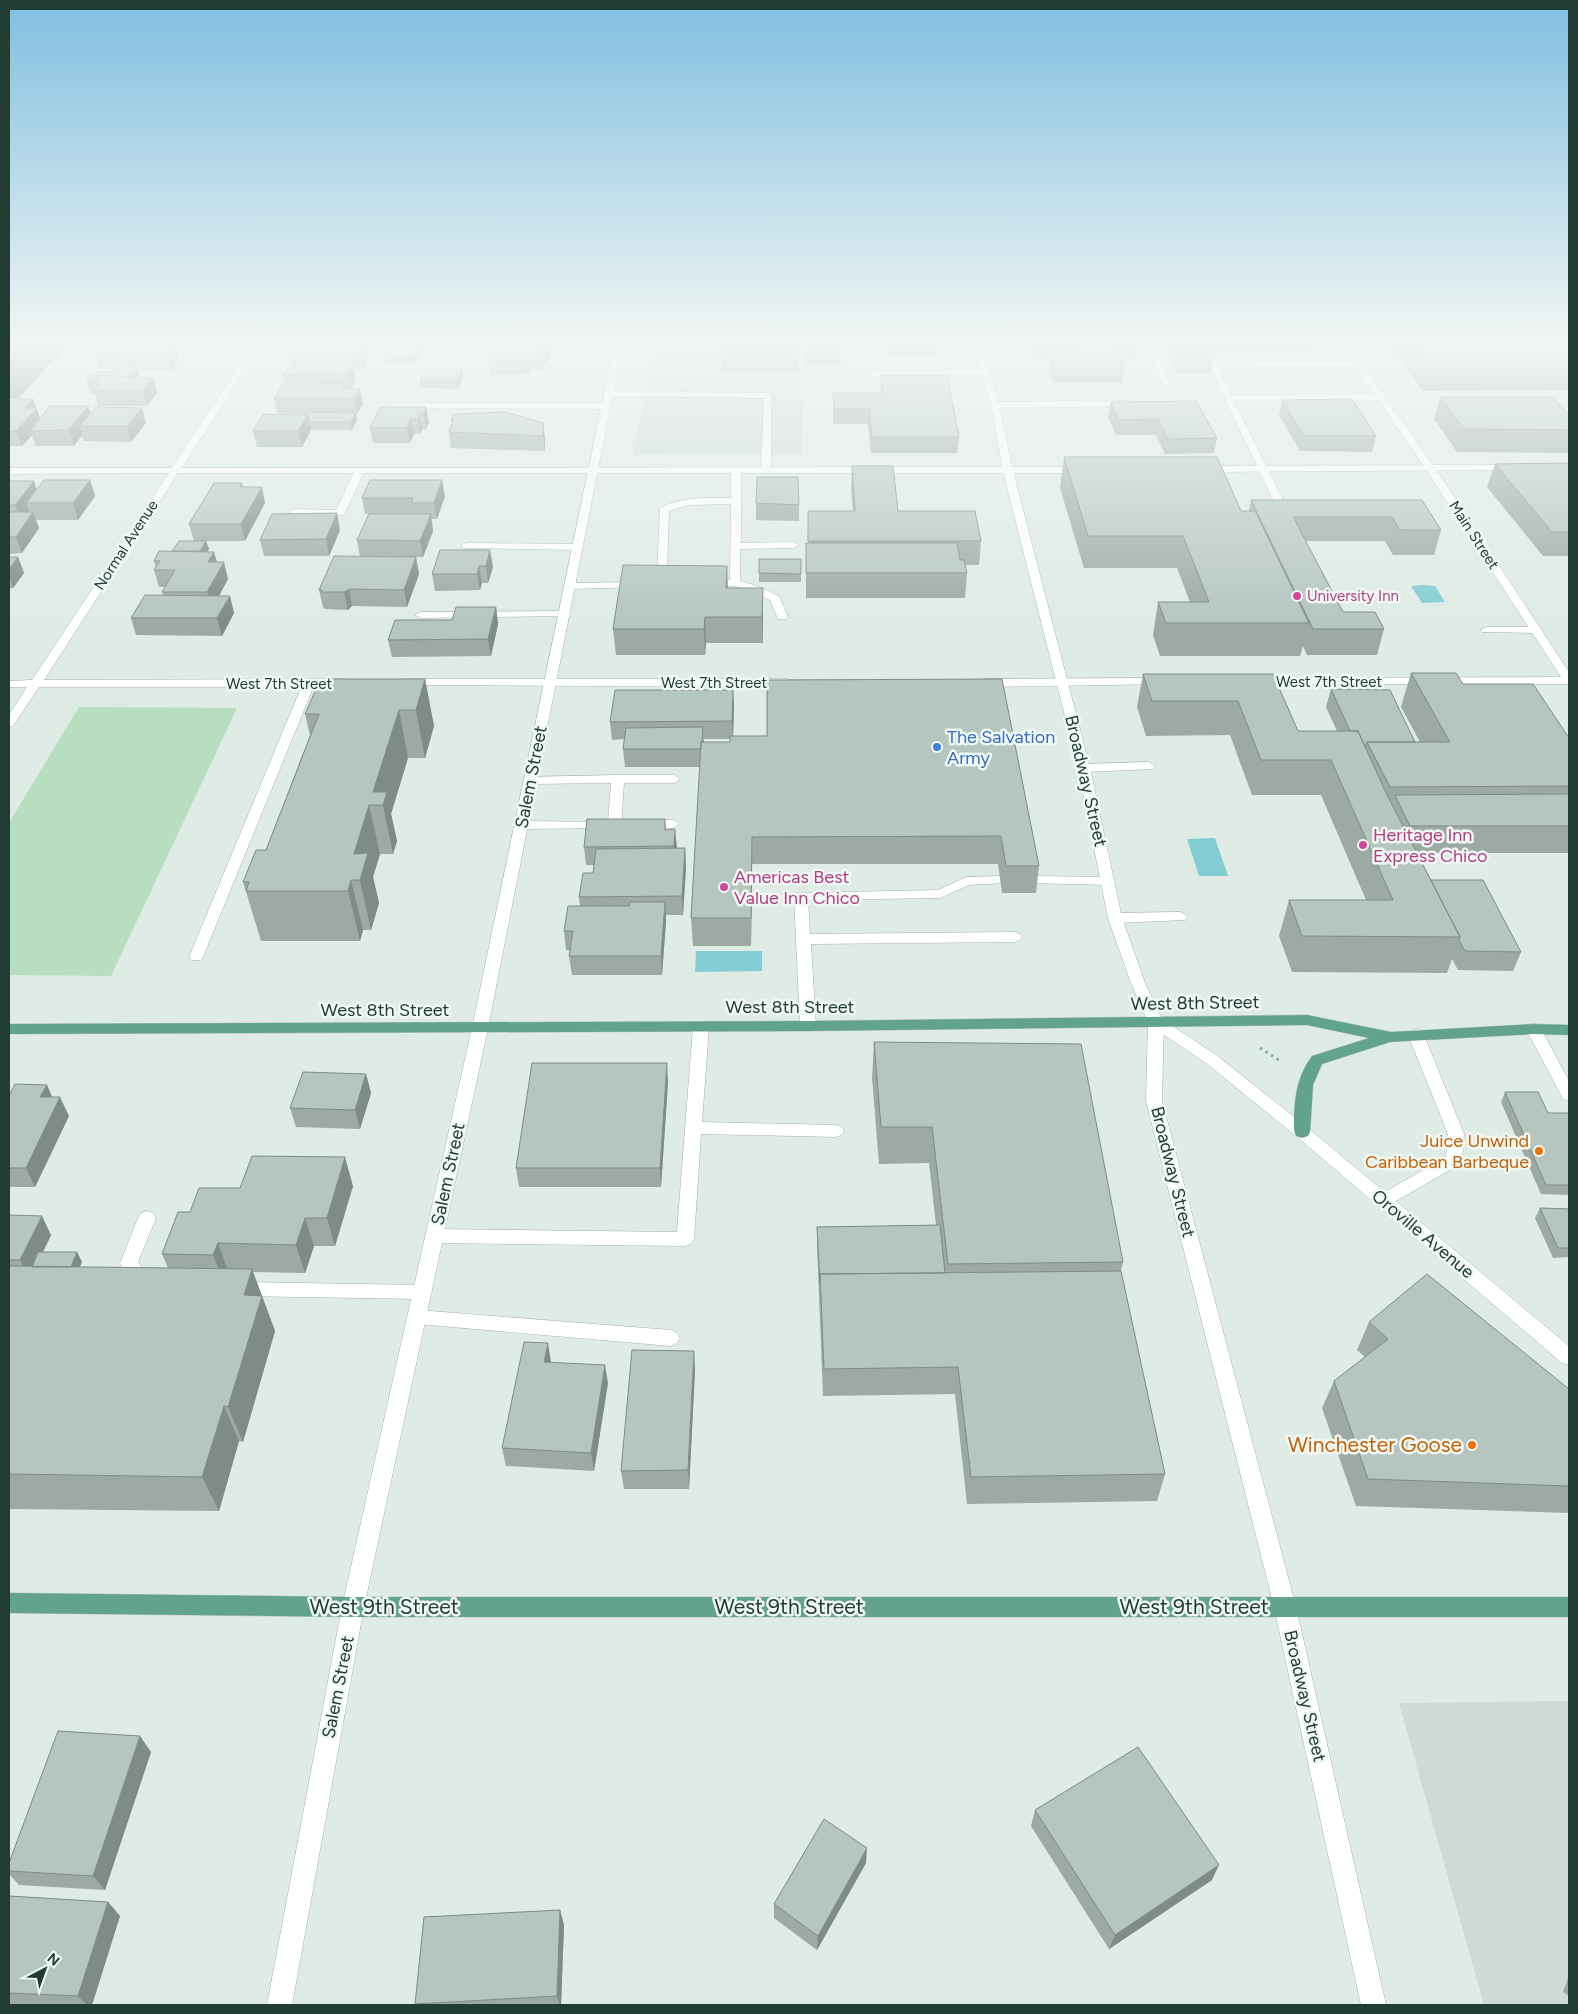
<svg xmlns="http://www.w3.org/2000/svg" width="1578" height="2014" viewBox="0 0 1578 2014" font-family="Figtree,sans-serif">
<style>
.built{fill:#cedbd4}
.green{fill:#b7debf}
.water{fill:#84ccd4}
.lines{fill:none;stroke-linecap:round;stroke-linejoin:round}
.lane-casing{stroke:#a2b3ac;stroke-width:1}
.street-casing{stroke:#a2b3ac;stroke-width:1}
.secondary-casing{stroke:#9eb8ad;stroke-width:1}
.primary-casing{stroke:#c1c8c6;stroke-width:1}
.path{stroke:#7eb19e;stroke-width:3;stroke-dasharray:2.5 4;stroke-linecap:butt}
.lane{fill:#fff;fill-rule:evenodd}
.street{fill:#fff;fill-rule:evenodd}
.secondary{fill:#fff;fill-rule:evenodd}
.primary{fill:#62a38f;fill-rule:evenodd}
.wall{fill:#9caaa3;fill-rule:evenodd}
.shaded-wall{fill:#7f8b85}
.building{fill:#b5c6be;stroke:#7f8b85}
.hotel-dot{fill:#d1479c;stroke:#f0f8f3;stroke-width:2}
.shop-dot{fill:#3f7fe0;stroke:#f0f8f3;stroke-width:2}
.food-dot{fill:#e8710a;stroke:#f0f8f3;stroke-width:2}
.labels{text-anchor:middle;stroke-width:5;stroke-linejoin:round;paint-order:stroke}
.far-street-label{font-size:15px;fill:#203c33;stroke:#f0f8f3}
.far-hotel-label{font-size:15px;fill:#b23c85;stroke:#f0f8f3;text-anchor:start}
.shop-label{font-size:18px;fill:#366cbe;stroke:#f0f8f3;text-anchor:start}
.street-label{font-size:18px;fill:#203c33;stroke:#f0f8f3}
.hotel-label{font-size:18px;fill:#b23c85;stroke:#f0f8f3;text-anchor:start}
.food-label{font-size:18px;fill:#c56008;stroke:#f0f8f3;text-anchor:end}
.near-food-label{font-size:21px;fill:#c56008;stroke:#f0f8f3;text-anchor:end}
.near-street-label{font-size:21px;fill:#203c33;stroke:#f0f8f3}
</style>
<rect width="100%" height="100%" fill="#dfebe5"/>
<path class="built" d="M656 342H801L802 456 801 454 633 455Z
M1569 1701V2005H1484L1399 1703Z"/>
<path class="green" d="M79 707 237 708 111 976 9 975V823Z"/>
<path class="water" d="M1423 585 1435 586 1445 602 1422 603 1411 586Z
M1215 838 1228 876H1199L1187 839Z
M696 951H762V971L695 972Z"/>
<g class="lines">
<defs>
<path id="lane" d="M1144 342H1152L1171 385 1170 387 1163 385Z
M1358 361 1362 364 1361 366 1217 368 1231 395 1381 394 1385 397 1381 400 1234 401 1292 518 1287 521 1283 520 1208 365 1212 362Z
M985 369 988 370V374L875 377 871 374 875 371Z
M608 391 771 393V470L766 473 761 470 764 398 605 396 604 394Z
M1130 401 1133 402V406L995 408 991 405 995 402Z
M395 403H606L610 406 606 409 392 408 391 406Z
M736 466 741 469V543L794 542 799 545 794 548 740 549V581L757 586 779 596 788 617 786 619H778L770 600C759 595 746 587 733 586 724 586 710 591 703 584L708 581 730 580 731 504 689 505 669 511 667 573 675 581 674 583H666L657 574 660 508C683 496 706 498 731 498V469Z
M360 467 365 470 344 515H294L289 512 294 509 336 510 355 470Z
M467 543 577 544 582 547 577 550 463 548 462 546 463 544Z
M640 582 644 583 645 585 644 587 569 589 564 586 569 583Z
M564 611 568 612 570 614 568 616 421 618 415 615 421 612Z
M1486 627H1537L1543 630 1537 633 1482 632 1480 630Z
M309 679 315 683 203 957 201 960H191L189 957 303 683Z
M1149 762 1155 766 1153 769 1084 772 1078 768 1084 764Z
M618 775H674L680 779 674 783H624L621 825 619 828 521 829 514 825 521 821 608 822 611 783 531 784 527 783 525 780 527 777Z
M645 820H673L680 824 673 828 640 827 638 824 640 821Z
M1000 876 1005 877 1007 880 1005 883 969 885 940 898 808 900 810 934 1015 932 1020 934 1022 937 1020 940 1015 942 811 944 816 1026 813 1030 808 1031 803 1030 800 1026 794 896 796 893 938 890 966 877Z
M1033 876 1108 877 1113 878 1115 881 1113 884 1108 885 1028 883 1026 880 1028 877Z
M1180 912 1185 914 1187 917 1185 920 1115 923 1110 921 1108 918 1110 915 1115 913Z
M701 1022 706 1023 709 1027 702 1122 836 1125 842 1127 844 1131 842 1135 836 1137 701 1134 694 1239 691 1244 685 1246 434 1243 428 1241 425 1236 428 1231 434 1229 677 1232 693 1027 696 1023Z
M1534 1024 1539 1025 1569 1081V1101L1563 1099 1526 1029 1529 1025Z
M1416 1030 1421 1031 1424 1035 1464 1134 1462 1160 1460 1164 1384 1208 1378 1206 1376 1201 1378 1196 1446 1157 1448 1134 1408 1035 1411 1031Z
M147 1211 153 1213 156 1218 138 1262 153 1283 150 1288C136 1293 126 1275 120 1263L138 1218 141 1213Z
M240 1282 423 1285 429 1287 432 1292 429 1297 423 1299 240 1296 234 1294 231 1289 234 1284Z
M417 1310 671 1330 677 1333 680 1338 677 1343 671 1346 417 1324 411 1322 408 1317 411 1312Z"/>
<path id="street" d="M255 342H263L182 468 1082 467 1087 470 1082 473H178L44 680 345 679 351 683 345 687H39L13 726 9 727V715L27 687H9V681L32 680 169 473 9 474V468H172Z
M1512 465 1515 466V470L1203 472 1198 469 1203 466Z
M1163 678 1169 682 1167 684 983 687 977 683 983 679Z
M1258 678 1569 677V684H1254L1252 682Z
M406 679H788L794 683 788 687 402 685 400 683 402 681Z
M1156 1017 1161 1018 1164 1022 1162 1101 1296 1607 1386 2005H1361L1274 1607 1146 1101 1148 1022 1151 1018Z
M353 1597 360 1600 364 1607 292 2005H267L342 1607 346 1600Z"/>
<path id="secondary" d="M615 342H623L488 1028 364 1607 360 1614 353 1617 346 1614 342 1607 472 1028Z
M972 342H980L999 405 1013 471 1090 768 1122 918 1145 983 1162 1019 1216 1055 1308 1128 1569 1346V1365L1562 1363 1296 1136 1206 1063 1151 1026 1148 1022 1131 983 1108 918 1078 768 1003 471 991 405Z
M1338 342H1346L1435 468 1569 672V683L1563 680 1425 468Z"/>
<path id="primary" d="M1307 1015 1391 1032 1534 1024 1569 1025V1035L1534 1034 1390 1042 1322 1064 1313 1085 1310 1132 1308 1136 1302 1138 1296 1136C1293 1130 1294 1124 1294 1117 1295 1094 1298 1075 1312 1056L1369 1038 1307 1025 808 1031 9 1034V1024L808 1021Z
M9 1593 353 1597H1569V1617H353L9 1613Z"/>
</defs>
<use href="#lane" class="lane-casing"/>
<use href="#street" class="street-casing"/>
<use href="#secondary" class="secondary-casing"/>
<use href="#primary" class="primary-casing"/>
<path class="path" d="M1260 1048 1279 1060"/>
<use href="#lane" class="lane"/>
<use href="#street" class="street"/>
<use href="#secondary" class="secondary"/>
<use href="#primary" class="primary"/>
</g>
<path class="wall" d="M9 342H70L18 398 33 399 40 418 142 408 146 423 131 442 84 441 82 435 74 446H35L32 435 22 446H9Z
M103 342H165L164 345 179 360 171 370H138L139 376V377L153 378 157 393 147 406H98L95 394H91L86 379 94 375 109 372 121 368V367H99L94 352Z
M420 342 421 349 414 364H387L385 357Z
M498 342H550L551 358 545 363 543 370 530 369 527 375H490L488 360Z
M722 342H798V372H722Z
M804 342H840L841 365H804Z
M884 342H940L939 356H885Z
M1029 342H1139L1136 360H1125L1122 383H1053L1050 374 1051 360H1034Z
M1162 342H1316L1314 353H1215L1211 373H1177Z
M1388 342H1569V390L1423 391Z
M363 343 368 358 362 370H354L356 380 350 389H360L363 404 357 414H356L357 420 352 430H311L302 447H257L253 431 306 415V414L277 413 274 398 285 383 283 375 291 364 289 354Z
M462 369 463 377 458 389 421 388 420 381Z
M881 375 959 437 957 453H871L868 424H833V393H880Z
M1440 397 1569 415V453L1457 452 1434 419Z
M1282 400 1376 436 1372 452 1300 451 1279 415Z
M1111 402 1217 438 1214 453 1165 454 1156 435H1116L1108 417Z
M426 407 429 422 426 429 422 430 420 434H414L410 443H373L370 428Z
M451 420 543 423 545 438V451L451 448 449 432 452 425Z
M1064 457 1241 511H1249L1251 500H1422L1441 530 1434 555H1393L1385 541H1306L1343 612 1384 629 1377 655H1307L1303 646 1300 656H1160L1153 635 1158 602H1190L1177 568H1084L1060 488Z
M1569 463V556H1543L1487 487 1495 464Z
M852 466 898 511 981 541 979 565H965L967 573 965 598H806V543H808V511H853L851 490Z
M90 480 95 496 78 520H36L39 528 22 553 9 554V481L37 490Z
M242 483 243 487 265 503 245 541H206L209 549 207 552 217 562 228 579 219 596 234 613 222 636 136 635 131 618 163 595 162 592 165 587H159L154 570 156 568 154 561 194 541 189 524Z
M445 496 437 519H431L433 531 423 557H416L419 574 407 607 352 606 348 610 325 609 323 607 319 590 360 557 357 540 369 514H365L362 498Z
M756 503 799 505V521L756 520Z
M340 530 329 556H264L260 540Z
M440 550 493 567 488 583H482L480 590 435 591 432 574Z
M9 557H18L24 573 13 588H9Z
M759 559H801V582H759Z
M728 588 763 613V643H706L705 655H616L613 629Z
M496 607 498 624 491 656 392 657 388 640Z
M1411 673 1463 684 1569 738V853H1417L1431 880 1521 952 1513 971 1458 970 1452 959 1447 973 1292 972 1279 936 1289 900H1366L1321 795H1252L1230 735 1146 736 1137 707 1143 674H1273L1298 731H1337L1326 707 1331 689 1415 742H1420L1401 707Z
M425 679 434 726 425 758H408L391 814 397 841 393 854H380L373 877 379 903 371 930H363L360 941H261L243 882 266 850 310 735 305 714 325 687Z
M1002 679 1039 866 1036 893H1002L998 864H752L751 946H693L691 918 700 767H625L623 749 624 739 612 740 610 722 733 690 734 708 733 736H767ZM704 739H730V742H704Z
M665 819 666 830 677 848H685L686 867 683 915H666V921L662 975H572L569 956 570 950H566L564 931 580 906 579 897 593 873 594 865H586L584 847Z
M874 1042 1123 1262 1121 1271 1165 1474 1157 1501 967 1504 955 1394 823 1396 817 1246V1227L936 1225 929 1163 879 1164 872 1078Z
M366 1074 371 1093 360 1129 296 1127 290 1108Z
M668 1082 661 1187H519L516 1168Z
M47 1085 52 1097 69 1116 35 1187H9V1096Z
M1505 1092 1548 1113H1569V1195L1541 1194 1501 1102Z
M353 1186 335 1246H314L305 1273 253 1272 275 1331 243 1442 239 1441 219 1511 9 1509V1215L51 1235 43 1252H77L82 1262 79 1267 168 1268 162 1254 190 1212 240 1188Z
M1540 1208 1569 1209V1257L1553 1258 1535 1218Z
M1369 1322 1569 1389V1513L1356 1506 1322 1408 1334 1381 1365 1357 1357 1350Z
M695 1370 689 1489H624L621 1471Z
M608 1383 594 1471 506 1466 502 1448Z
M151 1752 105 1890 19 1885 9 1874V1863Z
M1035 1810 1212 1880 1109 1949 1031 1826Z
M866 1863 817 1950 774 1918V1904Z
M9 1896 108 1902 120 1916 92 2005H9Z
M560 1910 564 1925 561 2005H415V2004Z
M1569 1975V1996L1563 1992Z"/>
<path class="shaded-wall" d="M21 342H70L9 409V355Z
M149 342H165L166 343 155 355 147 344Z
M360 342H363L364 346 365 343 368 358 362 370 359 355Z
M420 342 421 349 414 364 413 357Z
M546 342H550L551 358 545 363 543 370 541 355Z
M175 345 179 360 171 370 167 355Z
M528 355 530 369 527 375 525 361Z
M353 365 356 380 349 391 346 376Z
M137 368 139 376 129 389 127 382Z
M462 369 463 377 458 389 457 381Z
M153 378 157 393 147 406 143 391Z
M360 389 363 404 357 414 354 399Z
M33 399 42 423 30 431 32 435 22 446 16 431 25 408Z
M88 406 93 421 80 426 82 435 74 446 69 430Z
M426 407 429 422 426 429 423 414Z
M142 408 146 423 131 442 127 426Z
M356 413 357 420 352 430 350 422Z
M420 414 422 430 420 434 418 419Z
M308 415 311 430 302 447 298 431Z
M411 419 414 434 410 443 407 428Z
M543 423 545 438V451L543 436Z
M90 480 95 496 78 520 73 503Z
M442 480 445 496 437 519 434 503Z
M34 481 39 497 26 503 29 511 21 521 15 505Z
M262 487 265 503 245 541 241 524Z
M33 512 39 528 22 553 16 537Z
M337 513 340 530 329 556 326 539Z
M431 514 433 531 423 557 420 541Z
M206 541 209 549 198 568 195 559Z
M490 550 493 567 488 583 486 566Z
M214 552 219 568 208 562Z
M18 557 24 573 13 588 9 576V569Z
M416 557 419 574 407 607 404 590Z
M224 562 228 579 212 609 207 592Z
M479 566 482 583 480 590 477 574Z
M727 566 728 590 726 588Z
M763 588V643L762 617Z
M349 589 352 606 348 610 344 592Z
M230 596 234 613 222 636 217 618Z
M496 607 498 624 491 656 488 639Z
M705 617 706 643 705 655 704 629Z
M425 679 434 726 425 758 416 710Z
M733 690 734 708 733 739 732 721Z
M399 710 408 758 391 814 397 841 393 854 383 805 373 792Z
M369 805 380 854 373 877 379 903 371 930 354 854Z
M675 829 677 848 675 865 674 846Z
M752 837V864L751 946V918Z
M685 848 686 867 683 915 682 896Z
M351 880 363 930 360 941 348 891Z
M665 902 666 921 662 975 661 956Z
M667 1063 668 1082 661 1187 660 1168Z
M366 1074 371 1093 360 1129 355 1110Z
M47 1085 55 1104 40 1097Z
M60 1097 69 1116 35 1187 26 1168Z
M345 1157 353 1186 335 1246 327 1218Z
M42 1216 51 1235 30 1279 20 1260Z
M305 1218 314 1246 305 1273 296 1245Z
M218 1243 228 1271 224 1283 213 1255Z
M77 1252 82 1262 64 1303 60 1293Z
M252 1269 275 1331 243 1442 228 1407 244 1295Z
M548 1343 551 1362 548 1380 544 1362Z
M694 1351 695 1370 689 1489 688 1470Z
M605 1365 608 1383 594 1471 591 1453Z
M224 1406 239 1441 219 1511 202 1477Z
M140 1736 151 1752 105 1890 93 1876Z
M867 1848 866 1863 817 1950 818 1936Z
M1219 1865 1212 1880 1109 1949 1115 1935Z
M108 1902 120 1916 92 2005H87L78 1996Z
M560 1910 564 1925 561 2005H560L557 1996Z"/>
<path class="building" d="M9 342H21L9 355Z
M103 342H149L147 344 175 345 167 355H118L120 352H94Z
M297 342H360L359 343H365L359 355 289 354Z
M392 342H419L413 357H385Z
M498 342H546L549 343 543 348 541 355H528L525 361 488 360 494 343Z
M804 342H840L841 350H804Z
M1056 342H1124L1126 348H1112L1114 352H1121L1125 361H1055L1052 352H1076L1075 348H1058Z
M1180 342H1215L1216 345H1181Z
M1415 342H1569V361L1431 362Z
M292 364 353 365 346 376 283 375Z
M112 368H137L131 377 94 375 96 372H109Z
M426 369H462L457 381H420Z
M89 375 153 378 143 391H94L100 384H95L99 379H86Z
M881 375H947L959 437H872L869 409H834L833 393H883Z
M300 382 344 384 342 389H360L354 399 274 398 284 383Z
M1440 397H1553L1569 415V430L1464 429Z
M9 398 33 399 25 408H37L16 431H9Z
M1352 399 1376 436H1304L1282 400Z
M1196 401 1217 438 1168 439 1158 419 1118 420 1111 402Z
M50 406H88L69 430 30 431Z
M96 407 142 408 127 426H80Z
M380 407H426L423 414H420L418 419H411L407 428H370Z
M307 412 356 413 350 422H310L308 415H306Z
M506 412 543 423V436L449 432 454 420H451L454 414Z
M263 414 308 415 298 431H253Z
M1064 457H1217L1241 511H1255L1309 623H1166L1158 602H1209L1183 536H1088Z
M1569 463V532H1552L1495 464Z
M852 466H893L898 511H975L981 541H808V511H855Z
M757 477H798L799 505 756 503Z
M44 480H90L73 503H26Z
M370 480H442L434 503H411L413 498H362Z
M9 481H34L15 505H9Z
M214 483H242L240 487H262L241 524H189Z
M1251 500H1422L1441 530H1400L1392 517H1293L1343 612H1375L1384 629H1313Z
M9 512H33L16 537H9Z
M337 513 326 539 260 540 272 514Z
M369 514H431L420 541 357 540Z
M179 541H206L200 551H172Z
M806 543H957L960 560H964L967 573H806Z
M440 550H490L486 566H479L477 574H432Z
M159 551 214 552 208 562H224L207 592H162L175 570H154L160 561H154Z
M334 556 416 557 404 590 349 589 344 592H321L322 590H319Z
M9 557H18L9 569Z
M759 559H801V574L759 573Z
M623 565 727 566 726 588H763L762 617H705L704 629H613Z
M145 595 230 596 217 618H131Z
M456 607H496L488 639 388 640 395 620H452Z
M1411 673H1456L1463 684H1533L1569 738V786L1390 787 1367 742H1450Z
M1143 674H1273L1298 731H1358L1386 793 1460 937 1302 936 1289 900H1393L1331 760H1261L1238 701H1152Z
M328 679H425L416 710H399L373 792H387L383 805H369L354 854 368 853 360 880H351L348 891H246L249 882H243L256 850H266L319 714H305L317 687H325Z
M1002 679 1039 866H1006L1001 836 752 837 751 918H691L701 742H730V736H767V680Z
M1331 689 1390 690 1415 742H1367L1365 747 1358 731H1350Z
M615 690H733L732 721 610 722Z
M703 727 702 742H701V749H623L626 728Z
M1569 794V826H1410L1395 795Z
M587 819H665V830L675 829 674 846 584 847Z
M685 848 682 896 579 897 583 873H593L596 849Z
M1431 880H1483L1521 952 1465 951 1459 940 1460 937Z
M630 902H665L661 956H569L573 931H564L568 906H629Z
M874 1042 1081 1044 1123 1262 948 1264 932 1127H881Z
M532 1063H667L660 1168H516Z
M303 1072 366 1074 355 1110 290 1108Z
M15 1084 47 1085 40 1097H60L26 1168H9V1096Z
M1505 1092H1538L1548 1113H1569V1185H1546Z
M252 1156 345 1157 327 1218H305L296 1245 218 1243 213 1255 162 1254 178 1212H190L199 1188H240Z
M1540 1208 1569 1209V1248H1558Z
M9 1215 42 1216 20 1260H9Z
M940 1225 945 1273 820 1274V1283L817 1227Z
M38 1252H77L71 1267H32Z
M9 1266 252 1269 244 1295 262 1296 228 1407 224 1406 202 1477 9 1474Z
M1121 1271 1165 1474 971 1477 958 1367 824 1369 820 1274Z
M1427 1274 1569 1389V1486L1368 1479 1334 1381 1388 1339 1369 1322Z
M524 1342 548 1343 544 1362 605 1365 591 1453 502 1448Z
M632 1350 694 1351 688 1470 621 1471Z
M58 1731 140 1736 93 1876 9 1871V1863Z
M1138 1747 1219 1865 1115 1935 1035 1810Z
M824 1819 867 1848 818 1936 774 1904Z
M9 1896 108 1902 78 1996 9 1993Z
M560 1910 557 1996 415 2004 424 1917Z"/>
<linearGradient id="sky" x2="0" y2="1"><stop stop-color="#80bee0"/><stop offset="0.55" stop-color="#f1f6f3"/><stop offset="1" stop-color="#f1f6f3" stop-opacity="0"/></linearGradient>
<rect width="1578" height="624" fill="url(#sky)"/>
<g class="hotel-dot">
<circle cx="1297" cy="596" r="5"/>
<circle cx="1363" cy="845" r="5"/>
<circle cx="724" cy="887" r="5"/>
</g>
<circle class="shop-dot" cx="937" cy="747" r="5"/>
<g class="food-dot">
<circle cx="1539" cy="1151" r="5"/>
<circle cx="1472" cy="1445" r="5"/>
</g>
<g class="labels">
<g class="far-street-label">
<text transform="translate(1474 535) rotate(57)" y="5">Main Street</text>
<text transform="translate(126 545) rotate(-57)" y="5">Normal Avenue</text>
<text x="1329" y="687">West 7th Street</text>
<text x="714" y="688">West 7th Street</text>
<text x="279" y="689">West 7th Street</text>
</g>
<g class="far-hotel-label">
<text x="1307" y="601">University Inn</text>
</g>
<g class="shop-label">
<text x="947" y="743">The Salvation<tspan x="947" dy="21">Army</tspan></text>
</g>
<g class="street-label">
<text transform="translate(531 777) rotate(-79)" y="6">Salem Street</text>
<text transform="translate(1086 781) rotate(77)" y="6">Broadway Street</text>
<text transform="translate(1195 1003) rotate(-1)" y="6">West 8th Street</text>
<text x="790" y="1013">West 8th Street</text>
<text x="385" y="1016">West 8th Street</text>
<text transform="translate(1173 1172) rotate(76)" y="6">Broadway Street</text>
<text transform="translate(448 1174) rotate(-78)" y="6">Salem Street</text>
<text transform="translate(1423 1234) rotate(40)" y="6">Oroville Avenue</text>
<text transform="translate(338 1687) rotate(-79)" y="6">Salem Street</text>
<text transform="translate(1305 1696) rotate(77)" y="6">Broadway Street</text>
</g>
<g class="hotel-label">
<text x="1373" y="841">Heritage Inn<tspan x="1373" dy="21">Express Chico</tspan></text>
<text x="734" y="883">Americas Best<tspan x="734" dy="21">Value Inn Chico</tspan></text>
</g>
<g class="food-label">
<text x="1529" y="1147">Juice Unwind<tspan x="1529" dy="21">Caribbean Barbeque</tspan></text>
</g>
<g class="near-food-label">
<text x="1462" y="1452">Winchester Goose</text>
</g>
<g class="near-street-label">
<text x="384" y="1614">West 9th Street</text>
<text x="789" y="1614">West 9th Street</text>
<text x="1194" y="1614">West 9th Street</text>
</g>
</g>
<rect width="1578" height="2014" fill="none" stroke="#203c33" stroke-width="20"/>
<g transform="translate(45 1969) rotate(41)" stroke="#f0f8f3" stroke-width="4" paint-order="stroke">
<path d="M0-4L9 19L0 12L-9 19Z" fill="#203c33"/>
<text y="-8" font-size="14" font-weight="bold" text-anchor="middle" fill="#203c33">N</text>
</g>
</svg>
